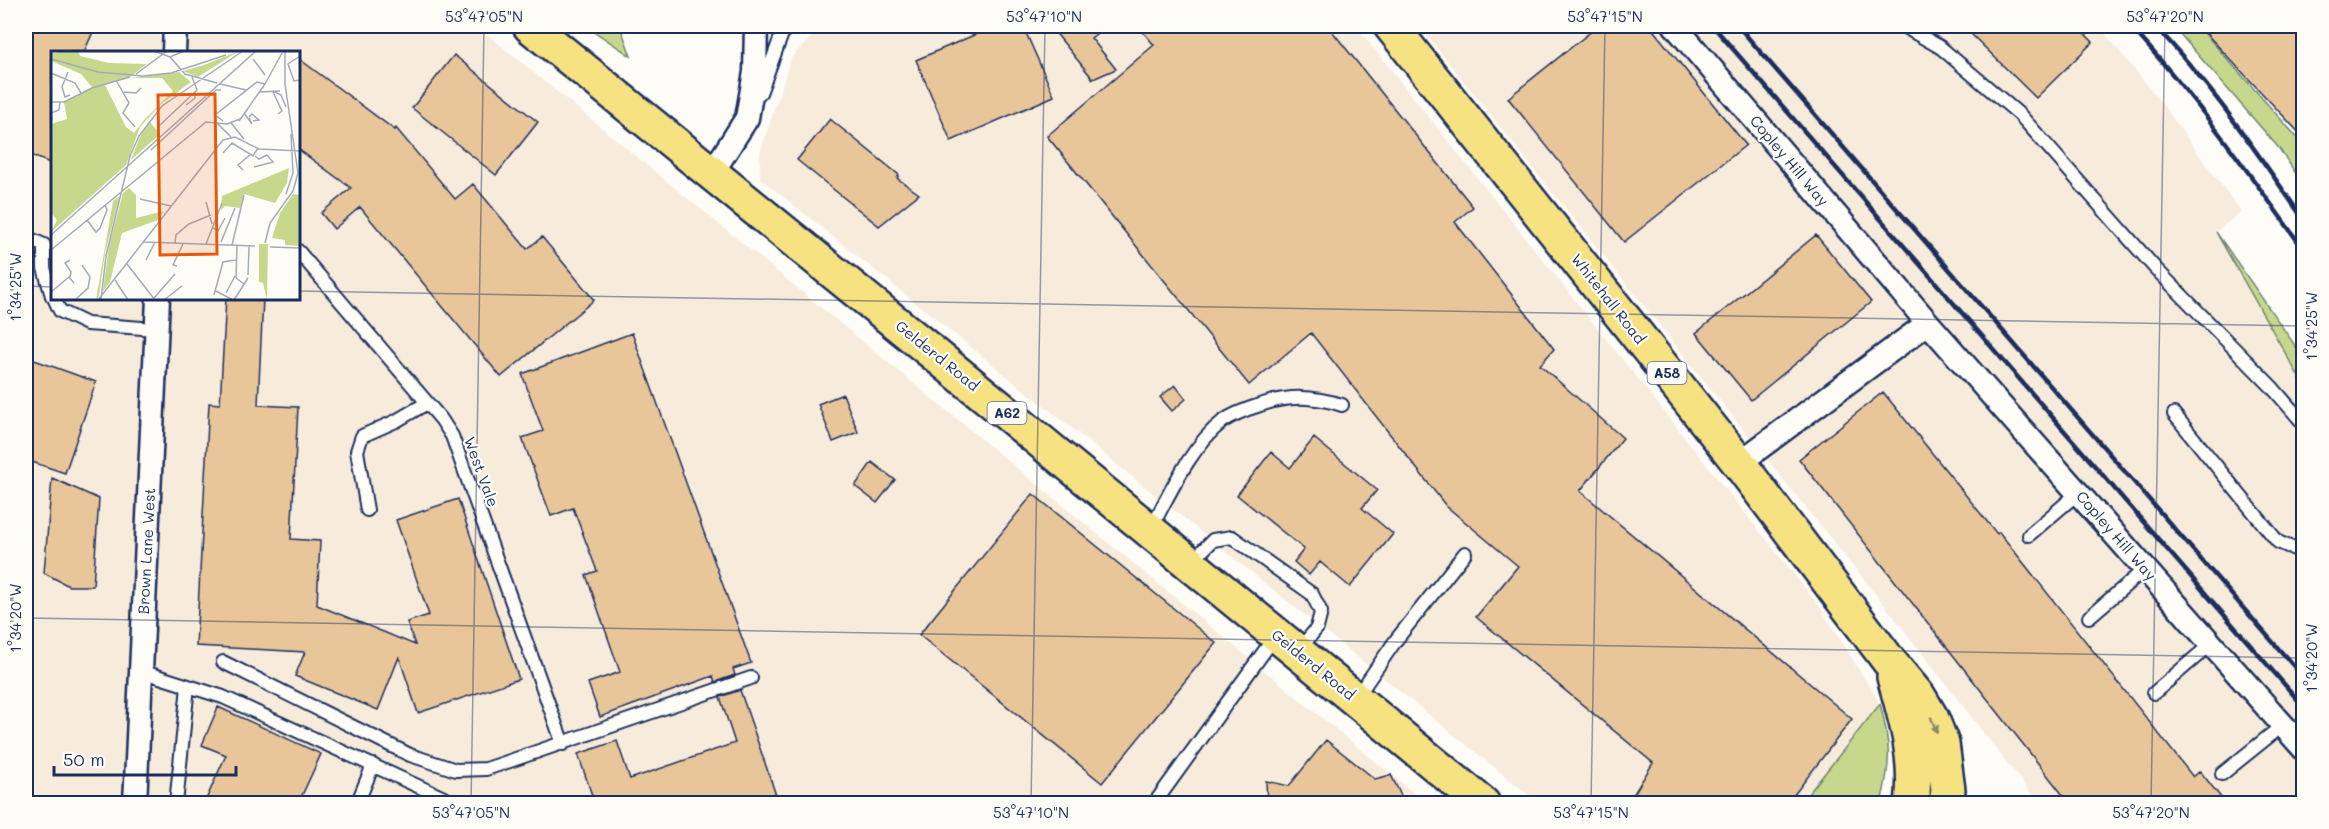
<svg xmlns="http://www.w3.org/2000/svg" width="2329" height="829" viewBox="0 0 2329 829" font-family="Mali,sans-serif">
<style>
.built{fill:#f7ecdb;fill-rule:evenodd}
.green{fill:#c7d88d;stroke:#718476;stroke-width:1.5}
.building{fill:#e9c69a;stroke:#1b2f5e;stroke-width:1.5}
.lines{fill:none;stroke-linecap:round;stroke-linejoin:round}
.service-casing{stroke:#1b2f5e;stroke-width:16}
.minor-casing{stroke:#1b2f5e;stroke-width:27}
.primary-casing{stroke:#1b2f5e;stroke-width:38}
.service{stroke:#fdfcf7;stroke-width:12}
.minor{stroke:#fdfcf7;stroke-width:22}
.primary{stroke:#f7e281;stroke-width:33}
.rail{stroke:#1b2f5e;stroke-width:4.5}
.oneway{fill:#898870}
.ticks{fill:none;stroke:#1b2f5e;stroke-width:1.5;stroke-opacity:0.45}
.labels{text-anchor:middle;stroke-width:4.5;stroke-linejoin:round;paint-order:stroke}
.shield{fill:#fdfcf7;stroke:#5f6c8c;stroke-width:1.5}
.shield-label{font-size:14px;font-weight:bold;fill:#1b2f5e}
.street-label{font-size:15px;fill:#1b2f5e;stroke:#fdfcf7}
.inset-road{fill:none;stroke:#a3aaba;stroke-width:1.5}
.view{fill:#e8590c;fill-opacity:0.15;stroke:#e8590c;stroke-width:3}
.inset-edge{fill:none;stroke:#1b2f5e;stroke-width:3}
.neatline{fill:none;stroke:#1b2f5e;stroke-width:2}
.ticks-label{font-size:15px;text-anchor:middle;fill:#1b2f5e}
</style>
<rect width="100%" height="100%" fill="#fdfcf7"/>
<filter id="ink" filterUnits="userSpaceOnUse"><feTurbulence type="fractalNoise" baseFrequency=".0167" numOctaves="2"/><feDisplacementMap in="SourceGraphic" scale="12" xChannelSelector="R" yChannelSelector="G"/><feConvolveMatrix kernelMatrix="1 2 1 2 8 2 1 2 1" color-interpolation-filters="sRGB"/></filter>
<g filter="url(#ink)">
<path class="built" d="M26 26H477L1426 803H26ZM52 52H298V298H52Z
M809 26H1356L1820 607 1880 704 1801 803H1539L760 178V153L791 58 812 36Z
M1419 26H1753L1756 28 1758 26H2099L2160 101 2241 212 2216 232 2303 384V803H2038L1890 612Z"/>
<path class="green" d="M586 26H620L631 56Z
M2173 26H2198L2303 144V184L2278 147Z
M2216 232 2303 357V384L2221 241Z
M1880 704C1891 744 1891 763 1881 803H1801Z"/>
<path class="building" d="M26 26H84L93 32 84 52H52V164L26 153Z
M995 26H1023L1054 96 951 141 916 60Z
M1050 26H1106L1091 38 1116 69 1093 79Z
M1138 26H1328L1473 207 1455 222 1554 349 1540 365 1623 438 1580 491 1852 719 1787 804H1644L1633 795 1653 763 1476 617 1518 566 1446 506 1311 333 1249 385 1047 136 1154 45Z
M1598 26H1650L1746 145 1624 242 1508 98Z
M1963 26H2077L2093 42 2036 98Z
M2199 26H2304V138Z
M454 55 538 122 496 175 412 108Z
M298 58 395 130 396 128 455 199 473 184 527 249 542 237 594 300 501 377 360 207 334 229 321 213 351 188 298 149Z
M830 119 899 175 897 178 919 194 879 226 797 160Z
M1816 235 1871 302 1751 400 1696 333Z
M226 298H263L258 405 298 407 291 539 320 541 317 605 415 645 407 622 429 615 396 520 458 499 519 679 418 713 399 657 378 710 295 676 305 652 196 646 209 403 220 404Z
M632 333 751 663 733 669 735 675 715 682 713 676 600 717 588 683 620 672 586 575 597 571 573 508 551 516 522 438 543 431 522 374Z
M26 357 96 382 65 473 26 460Z
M1175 385 1186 399 1172 411 1160 397Z
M1883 392 1997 534 1999 532 2193 777 2200 771 2226 804H2070L1799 459Z
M843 394 858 432 833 442 818 404Z
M1314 438 1377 490 1362 508 1393 534 1350 587 1320 562 1309 575 1294 562 1304 549 1237 495 1271 452 1290 468Z
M872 462 895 480 877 503 855 486Z
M52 478 99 499 93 586H69L44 573Z
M1033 494 1216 643 1102 783 919 635Z
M740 690 779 804H595L578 754 617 741 630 779 735 743 720 697Z
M218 707 321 754 298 804H204L226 755 202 745Z
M1326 740 1375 779 1391 775 1405 804H1267L1266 781 1289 786Z"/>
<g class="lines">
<defs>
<path id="service" d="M1903 26 1940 47 2020 115 2155 268 2272 387 2304 424
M760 93 785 26
M26 237 44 245V268L52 296
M298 251 441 419 452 436 563 744
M54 298 60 311 87 324 156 329
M2174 414 2278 542 2304 553
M367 510 357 451 362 436 396 421 427 403
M1150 530C1169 495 1191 446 1222 422 1233 414 1247 409 1260 405 1289 395 1313 396 1342 405
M2029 535 2078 493
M1190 563 1213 540 1232 537 1312 594 1321 612 1317 628 1298 651
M2089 617 2145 569
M223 662 410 755 456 770 486 769 504 763 751 678
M141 671 223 697 457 804
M2154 693 2211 644
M1356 698 1396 640 1465 553
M2222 774 2283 725
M176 804 188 686
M357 804 373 765
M1154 804 1276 635"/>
<path id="minor" d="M1675 26 1928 323 2304 749
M174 52 175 26
M712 173 747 118 755 72 756 26
M1739 463 1928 323
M135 804 158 298"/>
<path id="primary" d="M530 26 933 353 1483 804
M1391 26 1739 463 1889 661 1919 697 1932 719 1942 744 1948 790 1946 804
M1894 677C1906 719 1918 760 1912 804"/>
</defs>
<use href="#service" class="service-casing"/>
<use href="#minor" class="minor-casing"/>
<use href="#primary" class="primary-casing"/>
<use href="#service" class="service"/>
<use href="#minor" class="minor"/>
<use href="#primary" class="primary"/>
<path class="rail" d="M1713 26 2304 707
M1738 26 2304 678
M2130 26C2194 95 2249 173 2304 250
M2155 26C2211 84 2257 153 2304 220"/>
</g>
<defs><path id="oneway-solid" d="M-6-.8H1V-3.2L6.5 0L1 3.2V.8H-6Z" transform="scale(1.5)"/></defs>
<use class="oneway" href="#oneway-solid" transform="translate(1934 725) rotate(68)"/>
</g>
<path class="ticks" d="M26 286 52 287M298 291 2304 326M26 618 2304 658M471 804 484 26M1031 804 1045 26M1591 804 1605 26M2151 804 2165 26"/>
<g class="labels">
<g class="shield">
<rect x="1647.5" y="362" width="39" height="22" rx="4.5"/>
<rect x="987.5" y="402" width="39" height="22" rx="4.5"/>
</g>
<g class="shield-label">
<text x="1667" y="378">A58</text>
<text x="1007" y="418">A62</text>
</g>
<g class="street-label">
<text transform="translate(1789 161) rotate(50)" y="5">Copley Hill Way</text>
<text transform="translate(1608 299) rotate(52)" y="5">Whitehall Road</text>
<text transform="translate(937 356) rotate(39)" y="5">Gelderd Road</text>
<text transform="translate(481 472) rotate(70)" y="5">West Vale</text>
<text transform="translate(2116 536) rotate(49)" y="5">Copley Hill Way</text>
<text transform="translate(147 551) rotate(-87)" y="5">Brown Lane West</text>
<text transform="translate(1313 665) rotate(39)" y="5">Gelderd Road</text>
</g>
</g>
<g transform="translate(51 51)">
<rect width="249" height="249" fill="#fdfcf7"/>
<path d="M3 0H27L29 5 58 12 96 13 79 26 54 34 75 76 83 82 94 68 122 40 111 27H80L128 21 140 31 110 53 89 76 75 114 0 181 6 169 0 162V73L16 68 13 51 41 36 30 23 0 10V2H7ZM188 0 147 26 132 20 153 14ZM98 70 109 83 80 109 88 88ZM238 117 236 132 224 152 193 143 189 157 174 155 170 159 171 145ZM78 137 85 144V167L113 160 107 169 71 182 59 231 52 240 58 194 72 142ZM242 143 249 144V195L234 194V189L221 187 229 162ZM69 145 54 202 48 245 45 249 62 150ZM208 193H217L216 249 212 232 208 231Z" fill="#c7d88d"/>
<path class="inset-road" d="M103 0 119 6 133 0M249 5 237 13 243 30 249 29M119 6 134 23 166 32M0 8 47 21 92 25 120 22 175 4M202 8 214 24M17 21 11 36 14 46 19 44M0 22 24 32 30 42M85 23 116 0M66 31 78 52 72 62 84 76M169 33 195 39M214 33 231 2M222 40 230 44 235 56M73 41 85 42 90 37M209 41 229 40M222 41 231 60 227 63M0 51H13L41 37 79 26M135 54 144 47V40M193 62 201 73 198 67M198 66 201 63 208 69 202 70M1 69 0 62 8 59 9 51M172 70 164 64 206 31 214 33M188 70 214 33M166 72 180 86M180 72 193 88M108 75 146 39 141 26M100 99 165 39H170H167M172 102 181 92 202 105 207 97M203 116 222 111 216 104 208 108 204 105M192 119 187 114 200 103M235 143 242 122 240 83M89 148 120 155M155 151 161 173M36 169 45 181 49 177 56 159 54 154M162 177 167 180 174 167M0 184 205 0M93 191 204 195M170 191 184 157M124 192 125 184 138 173 160 164M214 192 219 172 242 140 247 122 234 33V0M155 193 171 152M181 194 193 144M186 194 185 227 193 233M219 196 249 197M0 199 155 71 176 73 189 68M95 209 104 191M76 213 104 249M126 215 122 214 132 193M197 224 198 195M19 226 20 221 14 212 19 209M64 229 77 249M165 240 182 249M0 241 18 226 23 232M175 242 184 225M163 244 172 211 185 209M103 247 124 223M24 249 37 237 39 226 31 214M47 249 172 89 184 86 208 98 249 100M50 249 55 205 79 105 88 85 111 55 192 0M113 249 131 235M183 249 197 227"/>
<path class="view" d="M164 43 166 203 109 204 107 44Z"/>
<rect width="249" height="249" class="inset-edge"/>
</g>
<rect width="2329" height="829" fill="none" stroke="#fdfcf7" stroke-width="66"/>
<path d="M54 766v9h182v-9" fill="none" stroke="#1b2f5e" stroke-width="3"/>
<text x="63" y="766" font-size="18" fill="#1b2f5e" stroke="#fdfcf7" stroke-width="4.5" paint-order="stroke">50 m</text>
<rect x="33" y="33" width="2263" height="763" class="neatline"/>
<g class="ticks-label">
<text x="484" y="22">53°47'05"N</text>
<text x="1044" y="22">53°47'10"N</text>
<text x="1605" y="22">53°47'15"N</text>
<text x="2165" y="22">53°47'20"N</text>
<text transform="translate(16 287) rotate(-90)" y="5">1°34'25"W</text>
<text transform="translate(2312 326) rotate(-90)" y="5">1°34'25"W</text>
<text transform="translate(16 618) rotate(-90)" y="5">1°34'20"W</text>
<text transform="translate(2312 658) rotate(-90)" y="5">1°34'20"W</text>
<text x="471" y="818">53°47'05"N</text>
<text x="1031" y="818">53°47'10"N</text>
<text x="1591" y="818">53°47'15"N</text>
<text x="2151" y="818">53°47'20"N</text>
</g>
</svg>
